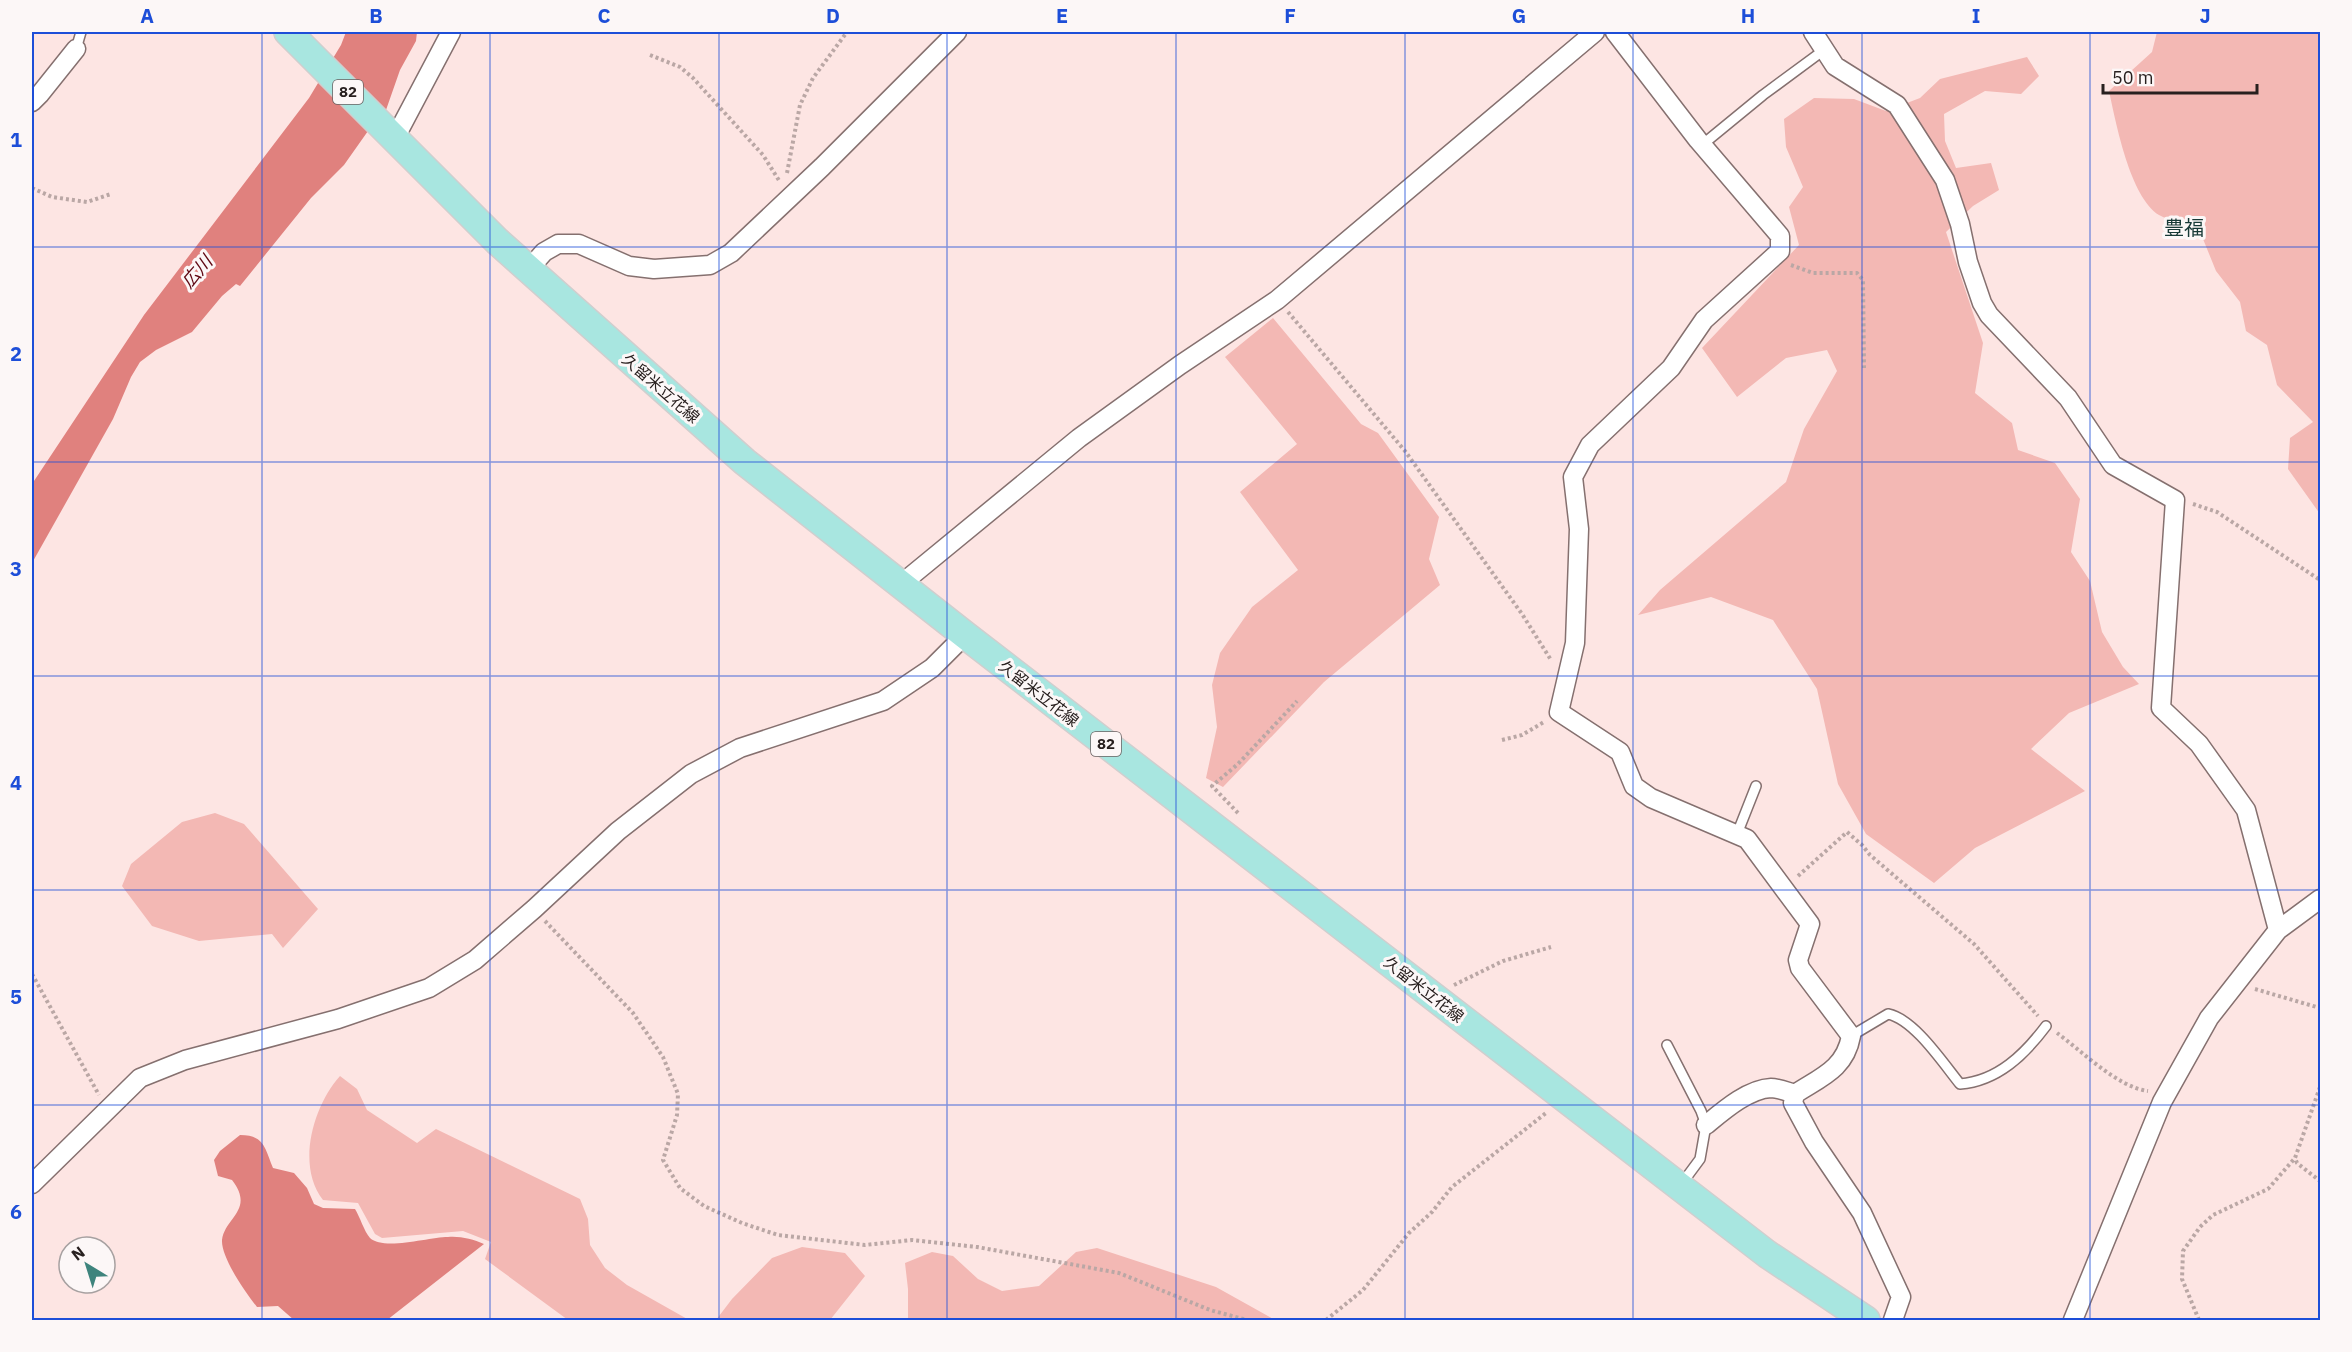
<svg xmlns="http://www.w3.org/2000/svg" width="2352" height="1352" viewBox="0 0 2352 1352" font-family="'IBM Plex Sans','Noto Sans JP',sans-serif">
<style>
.green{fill:#f3b8b4}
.water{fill:#e0817e}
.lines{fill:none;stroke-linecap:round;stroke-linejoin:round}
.lane-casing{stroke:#85706f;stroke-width:12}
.street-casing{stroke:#85706f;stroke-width:21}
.primary-casing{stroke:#d0cece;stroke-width:30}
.path{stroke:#baa7a5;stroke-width:4;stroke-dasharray:3 3;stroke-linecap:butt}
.lane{stroke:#fff;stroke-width:9}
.street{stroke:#fff;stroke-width:18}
.primary{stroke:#a8e6e0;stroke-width:27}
.grid{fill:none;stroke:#1d4ed8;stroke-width:1.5;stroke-opacity:0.55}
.labels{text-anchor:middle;stroke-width:6;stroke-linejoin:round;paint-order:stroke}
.shield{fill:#fcf7f7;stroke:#686060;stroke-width:1.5}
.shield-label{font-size:15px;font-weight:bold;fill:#28201f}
.street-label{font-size:16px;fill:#28201f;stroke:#fcf7f7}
.water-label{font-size:18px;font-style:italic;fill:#600813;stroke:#fcf7f7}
.quarter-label{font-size:20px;fill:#183a37;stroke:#fcf7f7}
.neatline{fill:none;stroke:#1d4ed8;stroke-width:2}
.grid-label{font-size:20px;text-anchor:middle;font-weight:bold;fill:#1d4ed8}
</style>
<rect width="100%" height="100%" fill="#fde5e3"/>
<path class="green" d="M2157 32H2320V514L2288 469 2290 438 2313 422 2277 385 2267 345 2246 331 2240 302 2216 271 2201 234C2187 227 2172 222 2159 215 2130 197 2116 123 2109 91L2152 52Z
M2027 57 2039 76 2021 94 1985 91 1944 114 1945 141 1956 168 1991 163 1999 190 1973 206 1946 232 1983 343 1975 393 2012 423 2018 450 2055 463 2080 499 2071 552 2090 581 2102 632 2123 667 2139 684 2069 713 2031 749 2085 791 1975 848 1934 883 1866 834 1838 784 1817 689 1773 620 1711 597 1638 615 1660 590 1786 482 1804 429 1837 371 1827 350 1786 358 1737 397 1702 348 1799 245 1789 207 1803 187 1786 147 1784 119 1814 98 1854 99 1886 111 1920 98 1940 79Z
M1273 318 1361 424 1378 433 1439 517 1429 559 1440 585 1324 682 1223 787 1206 778 1217 727 1212 685 1220 653 1252 607 1298 570 1240 492 1297 444 1225 357Z
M215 813 244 824 318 909 283 948 272 934 199 941 152 926 122 886 131 864 182 822Z
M340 1076 357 1089 367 1110 417 1143 436 1129 580 1199 588 1219 590 1245 605 1268 627 1285 689 1320H568L485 1259 491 1242 463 1231 382 1238 375 1234 358 1203 323 1200C296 1166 313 1106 340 1076Z
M802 1247 845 1253 865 1276 830 1320H716L732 1299 772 1258Z
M1097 1248 1216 1287 1275 1320H908V1289L905 1263 932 1252 953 1256 978 1279 1002 1291 1039 1286 1076 1252Z"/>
<path class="water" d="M346 32H417L416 41 400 70 386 110 380 114 344 165 311 198 240 286 236 284 222 296 192 332 156 350 140 362 131 377 113 419 32 563V484L144 315 309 98 341 45Z
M240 1135C265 1135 265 1149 273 1168L294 1173 307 1188 314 1204 323 1208 355 1209C360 1217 364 1231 370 1238 384 1251 429 1237 448 1237 460 1236 473 1239 484 1244L387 1320H294L278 1306 257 1307C246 1293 221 1258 222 1240 225 1217 255 1210 232 1180L218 1176 214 1160 220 1151Z"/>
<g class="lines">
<defs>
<path id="lane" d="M76 49 81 32
M1702 145 1763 95 1824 50
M1737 834 1756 786
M1851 1036 1888 1014C1914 1019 1943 1063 1960 1084 1998 1081 2025 1054 2046 1026
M1667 1045 1701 1111 1706 1125 1700 1159 1680 1186"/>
<path id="street" d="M1615 32 1698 140 1780 236V251L1704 320 1671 368 1590 445 1573 477 1579 529 1575 643 1559 712 1620 752 1634 786 1651 798 1747 839 1810 924 1798 960 1800 968 1851 1036C1845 1069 1821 1077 1795 1094L1793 1103 1814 1142 1862 1213 1901 1297 1893 1320
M1813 32 1835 66 1897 105 1945 180 1960 224 1968 262 1982 303 1989 315 2068 398 2113 465 2175 500 2161 708 2199 744 2246 810 2278 930
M32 102 40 94 76 49
M395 138 451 32
M528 270 544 252 558 244H579L629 266 654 269 710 265 731 253 822 167 957 32
M900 585 1079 438 1180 365 1277 300 1595 32
M1706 1125C1723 1111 1748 1089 1771 1088 1778 1088 1788 1092 1795 1094
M32 1184 140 1078 185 1060 338 1019 429 988 475 960 534 909 618 831 691 774 740 748 883 701 932 668 965 635
M2073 1320 2162 1102 2209 1018 2278 930 2320 899"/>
<path id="primary" d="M288 32 497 241 745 462 965 635 1767 1254 1866 1320"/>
</defs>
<use href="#lane" class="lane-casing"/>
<use href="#street" class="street-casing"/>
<use href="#primary" class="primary-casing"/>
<path class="path" d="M650 55 680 67 693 78 763 155 780 182
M787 173 800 105 813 78 847 32
M32 188 52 197 87 202 111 194
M1791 265 1813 273H1857L1863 280 1864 368
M1288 312 1405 451 1522 614 1551 660
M2193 504 2217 512 2320 580
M1502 740 1522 735 1544 722
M1238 813 1212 786 1238 764 1297 701
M1798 876 1847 832 1862 845 1870 855 1974 944 2038 1016
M545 921 633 1013 663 1057 678 1094 677 1115 663 1160 680 1188 704 1206 742 1223 778 1235 865 1245 912 1240 977 1247 1119 1273 1210 1310 1247 1320
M32 974 99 1095
M1454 985 1503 961 1551 947
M2255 989 2320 1008
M2057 1033C2082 1051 2117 1087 2148 1091
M2320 1087 2295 1158 2297 1163 2320 1181
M1326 1320 1363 1290 1409 1233 1432 1212 1452 1187 1546 1113
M2199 1320 2182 1279 2183 1251 2200 1227 2213 1215 2268 1189 2295 1158"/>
<use href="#lane" class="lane"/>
<use href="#street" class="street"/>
<use href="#primary" class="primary"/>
</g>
<path class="grid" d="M262 32V1320M490 32V1320M719 32V1320M947 32V1320M1176 32V1320M1405 32V1320M1633 32V1320M1862 32V1320M2090 32V1320M32 247H2320M32 462H2320M32 676H2320M32 890H2320M32 1105H2320"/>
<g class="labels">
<g class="shield">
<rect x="333" y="80" width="30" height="24" rx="4.5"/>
<rect x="1091" y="732" width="30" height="24" rx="4.5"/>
</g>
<g class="shield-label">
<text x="348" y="97">82</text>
<text x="1106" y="749">82</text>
</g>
<g class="street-label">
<text transform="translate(661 388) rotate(41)" y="6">久留米立花線</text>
<text transform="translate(1039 693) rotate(38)" y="6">久留米立花線</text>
<text transform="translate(1424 989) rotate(38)" y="6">久留米立花線</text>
</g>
<g class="water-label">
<text transform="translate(197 272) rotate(-49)" y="6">広川</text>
</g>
<g class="quarter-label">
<text x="2184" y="235">豊福</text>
</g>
</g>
<rect width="2352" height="1352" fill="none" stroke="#fcf7f7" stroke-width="66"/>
<g transform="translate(87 1265) rotate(322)"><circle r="28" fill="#fcf7f7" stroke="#a7a1a1" stroke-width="1.5"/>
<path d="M0-4.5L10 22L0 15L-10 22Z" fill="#3e847d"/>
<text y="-9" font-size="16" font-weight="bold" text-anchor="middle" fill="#28201f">N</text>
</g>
<path d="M2103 84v9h154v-9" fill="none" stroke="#28201f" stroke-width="3"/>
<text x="2112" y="84" font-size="18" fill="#28201f" stroke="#fcf7f7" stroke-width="4.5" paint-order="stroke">50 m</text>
<rect x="33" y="33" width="2286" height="1286" class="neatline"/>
<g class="grid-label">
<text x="147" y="23">A</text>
<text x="376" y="23">B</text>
<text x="604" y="23">C</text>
<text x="833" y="23">D</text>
<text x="1062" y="23">E</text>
<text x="1290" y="23">F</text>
<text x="1519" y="23">G</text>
<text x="1748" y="23">H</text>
<text x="1976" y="23">I</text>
<text x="2205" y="23">J</text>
<text x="16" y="147">1</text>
<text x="16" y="361">2</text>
<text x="16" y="576">3</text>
<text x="16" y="790">4</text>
<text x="16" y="1004">5</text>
<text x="16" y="1219">6</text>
</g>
</svg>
